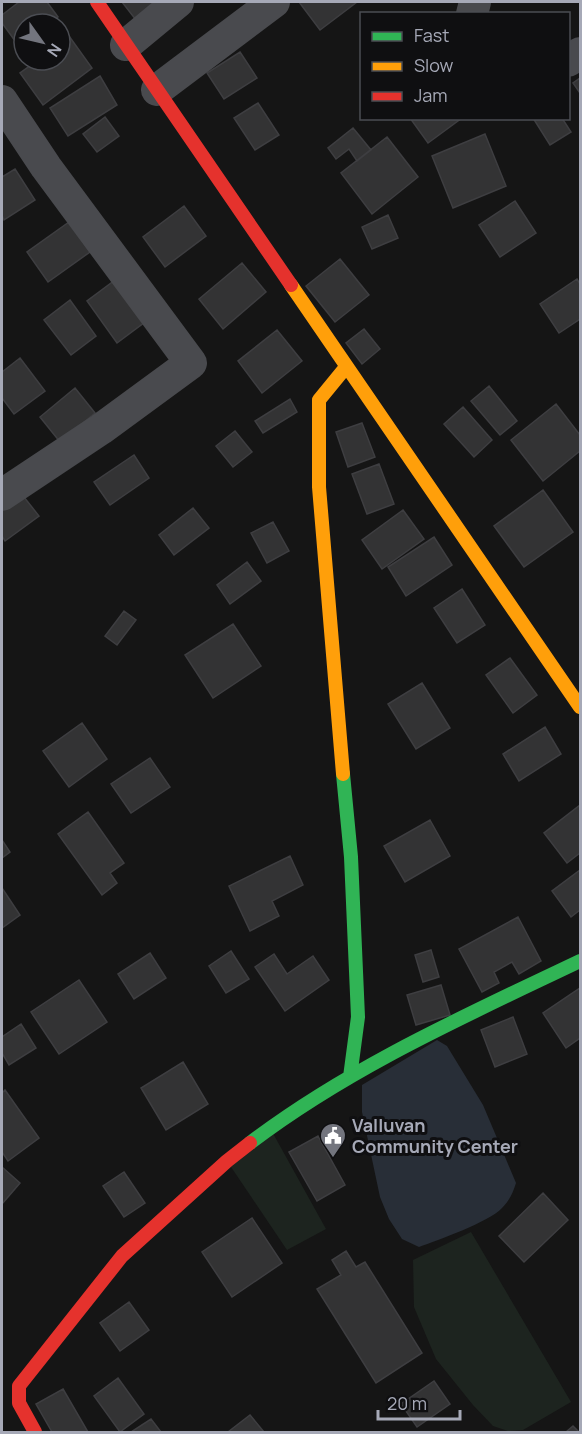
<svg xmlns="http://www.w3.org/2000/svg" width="582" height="1434" viewBox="0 0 582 1434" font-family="Manrope,sans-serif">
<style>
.green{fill:#1d241f}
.water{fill:#282e37}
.building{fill:#333334;stroke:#3e3e41;stroke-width:1.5}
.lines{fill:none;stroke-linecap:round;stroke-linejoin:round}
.street{stroke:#494a4e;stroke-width:32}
.fast{stroke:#30b455;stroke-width:14}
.slow{stroke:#ff9f0a;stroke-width:14}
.jam{stroke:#e5322d;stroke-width:14}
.labels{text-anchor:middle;stroke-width:6;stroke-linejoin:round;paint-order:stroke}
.poi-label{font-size:18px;font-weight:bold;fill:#a6a9b7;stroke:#0f0f11;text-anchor:start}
</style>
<rect width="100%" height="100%" fill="#151515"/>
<path class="green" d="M270 1128 326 1229 287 1250 227 1161Z
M471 1232 571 1402 523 1430 508 1431 493 1426 473 1405 436 1359 414 1307 413 1260Z"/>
<path class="water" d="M437 1040 447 1046 483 1105 516 1183C513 1193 509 1201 502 1208 489 1222 438 1240 419 1247L402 1239 389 1219 380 1197 362 1112V1085Z"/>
<path class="building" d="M19 2H47L58 17 50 24H24V46L21 49 2 23V15Z
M122 2H159L136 20Z
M299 2H357L320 30Z
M69 36 92 68 43 105 20 73 38 60H60V43Z
M240 52 257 78 224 99 207 73Z
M100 76 117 105 68 136 50 108Z
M580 78V93L573 83Z
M258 103 279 135 255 150 234 118Z
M105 117 119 136 97 152 83 134Z
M410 118H462L428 143Z
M533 118H562L571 132 550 145Z
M353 128 371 150 357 161 349 149 336 159 328 148Z
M485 134 506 186 453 208 432 156Z
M387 137 418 177 372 214 341 173Z
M15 169 35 200 4 220 2 215V177Z
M515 201 536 233 500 257 479 225Z
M184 206 206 236 165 267 143 237Z
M388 215 398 238 372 249 362 227Z
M69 222 90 252 48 282 27 252Z
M340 259 369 295 335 322 306 286Z
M242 263 266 292 223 329 199 299Z
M577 279 580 284V319L559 333 540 304Z
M115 280 145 322 117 343 87 301Z
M70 300 96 336 71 355 44 320Z
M364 329 380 349 362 364 346 343Z
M277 330 302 361 262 393 238 361Z
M20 358 45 391 14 414 2 398V372Z
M489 386 517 421 500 435 471 401Z
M75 388 95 413 60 442 40 417Z
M290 399 297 412 263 433 255 421Z
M556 404 580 435V451L543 481 511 440Z
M463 407 492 440 474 457 444 424Z
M362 423 375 457 348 467 336 432Z
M235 431 252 452 233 467 216 446Z
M134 455 149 478 110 505 94 482Z
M379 464 394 504 367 514 352 474Z
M543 490 573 532 524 567 494 526Z
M20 492 39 516 5 541 2 536V506Z
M193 508 209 528 174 555 159 535Z
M403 510 424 539 382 569 362 540Z
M273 522 289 551 267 563 251 533Z
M434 537 452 565 406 596 388 567Z
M247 562 261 581 230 604 217 585Z
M462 589 485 625 457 643 434 608Z
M124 611 136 620 117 645 105 636Z
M233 624 261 666 213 698 185 655Z
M510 658 537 695 513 713 486 675Z
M422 683 450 728 416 749 388 704Z
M82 723 107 759 69 787 43 751Z
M545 727 561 754 519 781 503 754Z
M150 758 170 787 131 813 111 784Z
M580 805V853L567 863 544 833Z
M88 812 124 863 110 873 117 883 102 895 58 834Z
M430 820 450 856 405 882 384 846Z
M2 840 10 852 2 858Z
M290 856 303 885 272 901 279 916 250 931 229 886Z
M580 870V910L571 917 552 891Z
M2 888 20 915 2 928Z
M518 917 541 961 519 974 512 962 494 972 499 983 482 992 459 949Z
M431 950 439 977 423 982 415 955Z
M231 951 249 979 226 993 209 966Z
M150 953 166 978 134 999 118 974Z
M274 954 287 974 313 956 329 980 285 1011 255 967Z
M79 980 107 1022 59 1054 31 1012Z
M441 985 450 1015 416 1025 407 995Z
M580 988V1038L566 1048 543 1013Z
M513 1017 527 1054 495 1067 481 1030Z
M21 1024 36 1048 9 1065 2 1053V1037Z
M183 1062 208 1104 166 1130 141 1088Z
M5 1090 39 1138 8 1161 2 1152V1093Z
M318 1136 345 1185 317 1201 289 1152Z
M2 1167 20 1183 2 1204Z
M124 1172 145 1203 124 1217 103 1186Z
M543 1193 568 1220 524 1262 499 1236Z
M252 1218 282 1263 232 1297 202 1252Z
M346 1251 356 1267 365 1262 422 1353 376 1383 317 1289 341 1275 332 1260Z
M129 1302 149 1330 120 1351 100 1323Z
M118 1378 144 1414 120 1432 94 1396Z
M434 1381 450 1404 417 1427 401 1404Z
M63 1389 88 1432H52L36 1404Z
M250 1415 264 1432H228Z
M151 1419 161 1432H131Z
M573 1426 579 1432H566Z"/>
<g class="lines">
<path class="street" d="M472 14 475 2
M126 45 178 2
M568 61 580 53
M157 90 274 2
M2 101 46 167 191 363 101 429 2 495"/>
<path class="fast" d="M343 774 351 857 358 1017 350 1077
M250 1143C350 1067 467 1015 580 961"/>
<path class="slow" d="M291 285 580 707
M343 774 319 487V400L346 367"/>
<path class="jam" d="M97 2 291 285
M35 1432 19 1403V1386L122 1256 227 1161 250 1143"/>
</g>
<defs>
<symbol id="civic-pin" viewBox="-11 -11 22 30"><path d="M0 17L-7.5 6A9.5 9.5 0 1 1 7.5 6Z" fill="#73757e" stroke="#0f0f11"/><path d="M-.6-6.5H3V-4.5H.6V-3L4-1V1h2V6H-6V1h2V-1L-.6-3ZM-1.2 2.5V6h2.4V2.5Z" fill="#fff"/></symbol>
</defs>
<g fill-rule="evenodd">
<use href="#civic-pin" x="318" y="1121" width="30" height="40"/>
</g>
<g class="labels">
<g class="poi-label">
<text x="352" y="1132">Valluvan<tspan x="352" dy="21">Community Center</tspan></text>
</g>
</g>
<rect width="582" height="1434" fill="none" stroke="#a6a9b7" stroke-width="6"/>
<rect x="360" y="12" width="210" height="108" fill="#0f0f11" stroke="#4b4d53" stroke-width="1.5"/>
<rect x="372" y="32" width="30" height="9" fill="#30b455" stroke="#4b4d53" stroke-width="1.5"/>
<text x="414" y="42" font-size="18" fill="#a6a9b7">Fast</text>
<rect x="372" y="62" width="30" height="9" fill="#ff9f0a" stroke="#4b4d53" stroke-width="1.5"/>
<text x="414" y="72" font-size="18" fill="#a6a9b7">Slow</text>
<rect x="372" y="92" width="30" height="9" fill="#e5322d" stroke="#4b4d53" stroke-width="1.5"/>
<text x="414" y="102" font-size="18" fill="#a6a9b7">Jam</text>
<g transform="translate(42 42) rotate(124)"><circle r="28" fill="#0f0f11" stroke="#4b4d53" stroke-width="1.5"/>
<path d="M0-4.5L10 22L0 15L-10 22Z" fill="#73757e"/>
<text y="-9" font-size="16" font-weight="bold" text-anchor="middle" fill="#a6a9b7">N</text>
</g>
<path d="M378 1410v9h82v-9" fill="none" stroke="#a6a9b7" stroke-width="3"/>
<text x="387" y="1410" font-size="18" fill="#a6a9b7" stroke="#0f0f11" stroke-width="4.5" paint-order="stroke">20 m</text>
</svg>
